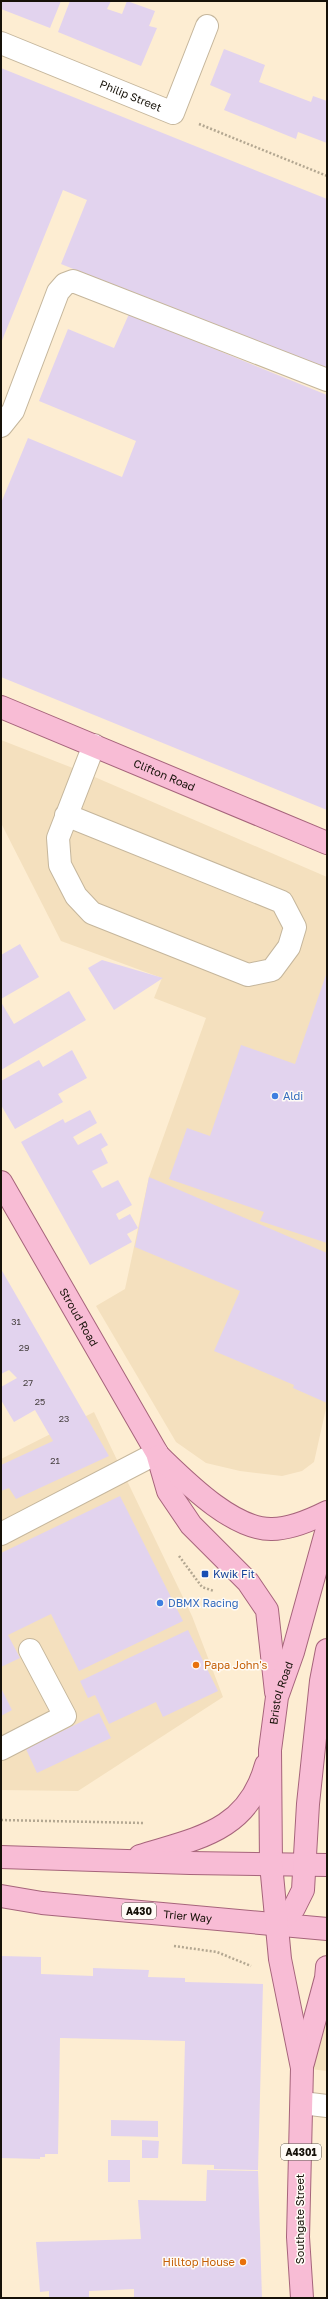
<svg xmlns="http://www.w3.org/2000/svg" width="328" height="2299" viewBox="0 0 328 2299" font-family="'Golos Text',sans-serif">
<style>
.built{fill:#f4e0be}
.building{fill:#e2d3ee}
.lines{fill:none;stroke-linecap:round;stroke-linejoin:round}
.minor-casing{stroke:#c5b69c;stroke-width:24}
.major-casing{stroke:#a6647b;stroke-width:24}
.path{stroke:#b3a791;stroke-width:2.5;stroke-dasharray:2 2;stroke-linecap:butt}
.minor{stroke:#fff;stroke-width:22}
.major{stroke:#f8bcd5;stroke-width:22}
.shop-dot{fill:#3f7fe0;stroke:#fffbf6;stroke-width:1.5}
.transit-dot{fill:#1a4fb4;stroke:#fffbf6;stroke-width:1.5}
.food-dot{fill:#e8710a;stroke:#fffbf6;stroke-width:1.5}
.labels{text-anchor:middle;stroke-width:3;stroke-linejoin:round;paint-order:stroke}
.number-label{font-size:9px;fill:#494242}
.shield{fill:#fffbf6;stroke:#5c574f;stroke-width:1}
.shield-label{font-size:10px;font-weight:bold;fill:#161108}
.street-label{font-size:11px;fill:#161108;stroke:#fffbf6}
.shop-label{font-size:11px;fill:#366cbe;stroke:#fffbf6;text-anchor:start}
.transit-label{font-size:11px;fill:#164399;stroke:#fffbf6;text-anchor:start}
.food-label{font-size:11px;fill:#c56008;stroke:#fffbf6;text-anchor:start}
</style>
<rect width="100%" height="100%" fill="#fdedd2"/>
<path class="built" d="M1 740 83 772 327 877V1404L314 1462 302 1471 282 1476 240 1471 206 1463 176 1442 96 1306 125 1289 149 1177 206 1018 154 998 162 978 61 941 1 823Z
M94 1412 192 1616 223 1697 78 1791 1 1790V1459Z
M327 1967V2071L302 2068Z"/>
<path class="building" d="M1 1H61L50 28 1 9Z
M70 1H111L107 9 122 14 127 1 155 11 149 26 157 28 141 66 58 32Z
M224 49 265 65 259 82 311 102 313 96 327 101V143L298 132 296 139 224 110 231 94 210 85Z
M1 68 327 199V371L61 264 87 200 63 190 1 343Z
M129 314 327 395V810L1 677V503L28 438 122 477 136 441 39 401 68 329 114 348Z
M20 944 39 977 1 999V955Z
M102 960 163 978 114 1010 88 968Z
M327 972V1243L260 1221 264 1212 169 1179 187 1128 210 1136 241 1045 295 1064Z
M69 991 86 1020 1 1070V1002L14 1024Z
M72 1050 87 1078 58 1094 63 1102 15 1129 1 1105V1081L39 1060 43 1067Z
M90 1110 97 1123 73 1137 78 1145 101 1133 108 1145 101 1149 108 1163 92 1171 102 1188 118 1180 132 1205 116 1214 119 1220 130 1214 138 1228 127 1234 132 1242 90 1265 21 1142 63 1119 65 1123Z
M149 1177 327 1253V1403L293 1388 294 1385 214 1351 240 1291 135 1247Z
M1 1269 109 1456 16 1499 9 1488 1 1491V1465L53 1441 35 1410 14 1422 1 1400V1387L17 1378 9 1370 1 1374Z
M120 1496 183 1621 79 1671 51 1614 8 1635 20 1658 1 1667V1553Z
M188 1630 218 1691 163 1717 156 1702 109 1724 95 1695 88 1698 80 1681Z
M1 1688 12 1710 1 1716Z
M99 1713 111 1738 37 1773 26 1749Z
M1 1956 41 1957V1974L93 1976V1968L149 1970 148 1977 185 1978V1982L263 1984 258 2170 214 2169V2165L182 2164 185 2041 60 2038 58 2154H45V2157H40V2159L1 2158Z
M111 2120 158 2121V2137L111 2136Z
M142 2140 159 2141 158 2158H142Z
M108 2160H130V2182H108Z
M207 2170 258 2171 262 2298H134V2289L89 2291V2298H49V2291L40 2292 36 2242 141 2239 138 2200 206 2201Z"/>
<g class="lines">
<defs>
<g id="minor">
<path id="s1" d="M1 43 173 113 207 26"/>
<path d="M1 426 13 411 58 292 65 284 73 281 327 380"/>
<path d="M66 815 282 902 295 927 289 947 272 970 248 975 92 913 76 896 60 865 58 838 94 745"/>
<path d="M1 1534 157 1453"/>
<path d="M1 1749 65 1716 30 1650"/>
<path d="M302 2103 327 2106"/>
</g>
<g id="major">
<path id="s2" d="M1 707 327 843"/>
<path id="s3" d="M1 1182 157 1453 168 1491 191 1525 248 1582 267 1610 276 1692"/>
<path d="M159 1456C185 1481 233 1530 272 1529 290 1529 311 1520 327 1512"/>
<path d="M140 1856C198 1838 248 1831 266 1765"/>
<path d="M1 1857 190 1863 327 1865"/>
<path id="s4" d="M1 1896 42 1903 327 1929"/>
<path d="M277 1924 294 1908 303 1890 308 1804 321 1681 327 1650"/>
<path d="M303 2063 326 1978 327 1967"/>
<path id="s5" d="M302 2298 298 2237 302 2068 280 1959 271 1864 270 1750 277 1697 293 1652 327 1529"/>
</g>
</defs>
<use href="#minor" class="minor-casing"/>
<use href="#major" class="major-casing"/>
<path class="path" d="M199 124 327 176
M179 1556 202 1587 214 1591
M1 1820 144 1823
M174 1946 217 1952 251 1966"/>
<use href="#minor" class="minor"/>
<use href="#major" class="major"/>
</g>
<g class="shop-dot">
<circle cx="275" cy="1096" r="4"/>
<circle cx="160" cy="1603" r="4"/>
</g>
<rect class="transit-dot" x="201" y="1570" width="8" height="8" rx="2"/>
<g class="food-dot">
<circle cx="196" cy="1665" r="4"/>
<circle cx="243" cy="2262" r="4"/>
</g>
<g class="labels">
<g class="number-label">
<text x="16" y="1325">31</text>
<text x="24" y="1351">29</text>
<text x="28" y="1386">27</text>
<text x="40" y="1405">25</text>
<text x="64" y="1422">23</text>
<text x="55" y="1464">21</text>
</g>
<g class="shield">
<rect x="122" y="1903" width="34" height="16" rx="3"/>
<rect x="281" y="2144" width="40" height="16" rx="3"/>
</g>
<g class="shield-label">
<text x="139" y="1915">A430</text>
<text x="301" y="2156">A4301</text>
</g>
<g class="street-label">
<text dy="4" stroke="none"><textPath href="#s1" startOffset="140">Philip Street</textPath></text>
<text dy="4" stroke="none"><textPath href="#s2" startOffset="177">Clifton Road</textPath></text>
<text dy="4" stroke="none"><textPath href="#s3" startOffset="156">Stroud Road</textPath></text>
<text dy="4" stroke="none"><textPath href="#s5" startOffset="609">Bristol Road</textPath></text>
<text dy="4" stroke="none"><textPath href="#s4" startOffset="188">Trier Way</textPath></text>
<text transform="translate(300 2219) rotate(-90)" y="4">Southgate Street</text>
</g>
<g class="shop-label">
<text x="283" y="1100">Aldi</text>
<text x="168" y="1607">DBMX Racing</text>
</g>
<g class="transit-label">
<text x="213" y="1578">Kwik Fit</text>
</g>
<g class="food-label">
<text x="204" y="1669">Papa John's</text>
<text x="235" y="2266" text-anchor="end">Hilltop House</text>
</g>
</g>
<rect width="328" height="2299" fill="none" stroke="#161108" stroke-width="4"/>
</svg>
